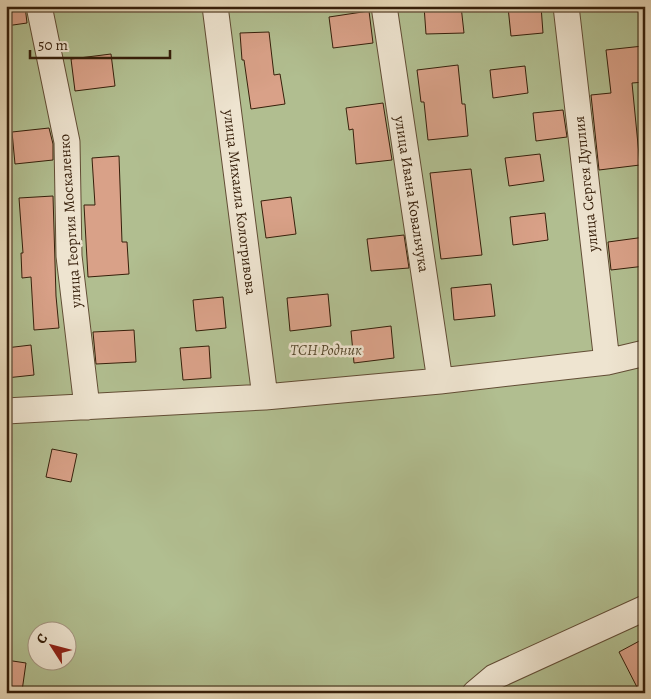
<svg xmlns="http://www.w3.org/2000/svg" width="651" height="699" viewBox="0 0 651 699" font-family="Alegreya,serif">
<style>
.green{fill:#b1be90;stroke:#746e4d;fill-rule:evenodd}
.building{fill:#d9a188;stroke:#361f0a}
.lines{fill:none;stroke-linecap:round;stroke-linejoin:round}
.minor-casing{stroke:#624d35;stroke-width:27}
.minor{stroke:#eee4d0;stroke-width:25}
.labels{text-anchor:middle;stroke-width:5;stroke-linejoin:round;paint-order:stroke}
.street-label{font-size:15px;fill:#361f0a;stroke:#eee4d0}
.park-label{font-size:15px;font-style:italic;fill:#55472c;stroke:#eee4d0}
</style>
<rect width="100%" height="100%" fill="#e5d6b6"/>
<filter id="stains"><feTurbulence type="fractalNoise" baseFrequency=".004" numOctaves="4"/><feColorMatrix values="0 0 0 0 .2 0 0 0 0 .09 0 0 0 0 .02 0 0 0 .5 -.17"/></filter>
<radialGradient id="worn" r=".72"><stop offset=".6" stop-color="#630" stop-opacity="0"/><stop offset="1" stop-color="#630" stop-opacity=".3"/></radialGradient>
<path class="green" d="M6 6H645V693H6ZM38 632H68V662H38Z"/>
<path class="building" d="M6 6H25L27 23 6 26Z
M424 6H461L464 33 426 34Z
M541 6 543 33 511 36 508 7Z
M369 11 373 43 333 48 329 17Z
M269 32 274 75 280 74 285 104 251 109 244 60H242L240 33Z
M643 46 645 82 632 83 640 165 599 170 591 95 611 93 606 50Z
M111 54 115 86 75 91 71 59Z
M458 65 462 104H465L468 136 428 140 424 102H421L417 70Z
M525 66 528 93 493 98 490 70Z
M383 103 392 160 356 164 353 129 349 130 346 108Z
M563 110 567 137 536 141 533 113Z
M49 128 53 144V160L15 164 12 132Z
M540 154 544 181 509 186 505 158Z
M119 156 122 242H127L129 274 88 277 84 205H95L92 158Z
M471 169 482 255 441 259 430 173Z
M53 196 56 296 59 328 34 330 31 277 22 278 21 253H23L19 198Z
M291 197 296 234 266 238 261 201Z
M545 213 548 240 513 245 510 217Z
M404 235 409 268 371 271 367 239Z
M645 237V266L611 270 608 242Z
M491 284 495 316 454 320 451 288Z
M328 294 331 326 290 331 287 298Z
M223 297 226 328 196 331 193 300Z
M391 326 394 358 354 363 351 331Z
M134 330 136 362 96 364 93 332Z
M31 345 34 375 6 378V348Z
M209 346 211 378 183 380 180 348Z
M52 449 77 454 71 482 46 477Z
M645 638V693H640L619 652Z
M6 660 26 663 22 691 6 689Z"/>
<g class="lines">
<defs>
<path id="minor" d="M39 6 67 142 69 256 87 407
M215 6 265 397
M384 6 440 381
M566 6 607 362
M6 411 265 397 440 381 607 362 645 353
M475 693 494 677 645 608"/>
</defs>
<use href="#minor" class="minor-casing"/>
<use href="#minor" class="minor"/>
</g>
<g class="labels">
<g class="street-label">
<text transform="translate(586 184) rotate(-96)" y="5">улица Сергея Дуплия</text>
<text transform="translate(412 194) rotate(81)" y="5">улица Ивана Ковальчука</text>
<text transform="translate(240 202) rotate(83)" y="5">улица Михаила Кологривова</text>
<text transform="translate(70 221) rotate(-94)" y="5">улица Георгия Москаленко</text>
</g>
<g class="park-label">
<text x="326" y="355">ТСН Родник</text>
</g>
</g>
<rect width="651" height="699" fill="none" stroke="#e5d6b6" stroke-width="25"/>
<rect x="8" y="8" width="636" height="684" fill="none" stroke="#361f0a" stroke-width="2.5"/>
<rect x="12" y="12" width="626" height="674" fill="none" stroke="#361f0a"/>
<g transform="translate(52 646) rotate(306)"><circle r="24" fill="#eee4d0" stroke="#a49581"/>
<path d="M0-4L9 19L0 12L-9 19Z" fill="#8f2418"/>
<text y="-8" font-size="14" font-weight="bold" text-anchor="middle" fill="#361f0a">С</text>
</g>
<path d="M30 50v8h140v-8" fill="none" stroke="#361f0a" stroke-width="2.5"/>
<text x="38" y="50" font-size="15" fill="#361f0a" stroke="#eee4d0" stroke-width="4" paint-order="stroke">50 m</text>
<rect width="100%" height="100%" filter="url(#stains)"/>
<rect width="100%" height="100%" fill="url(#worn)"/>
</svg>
